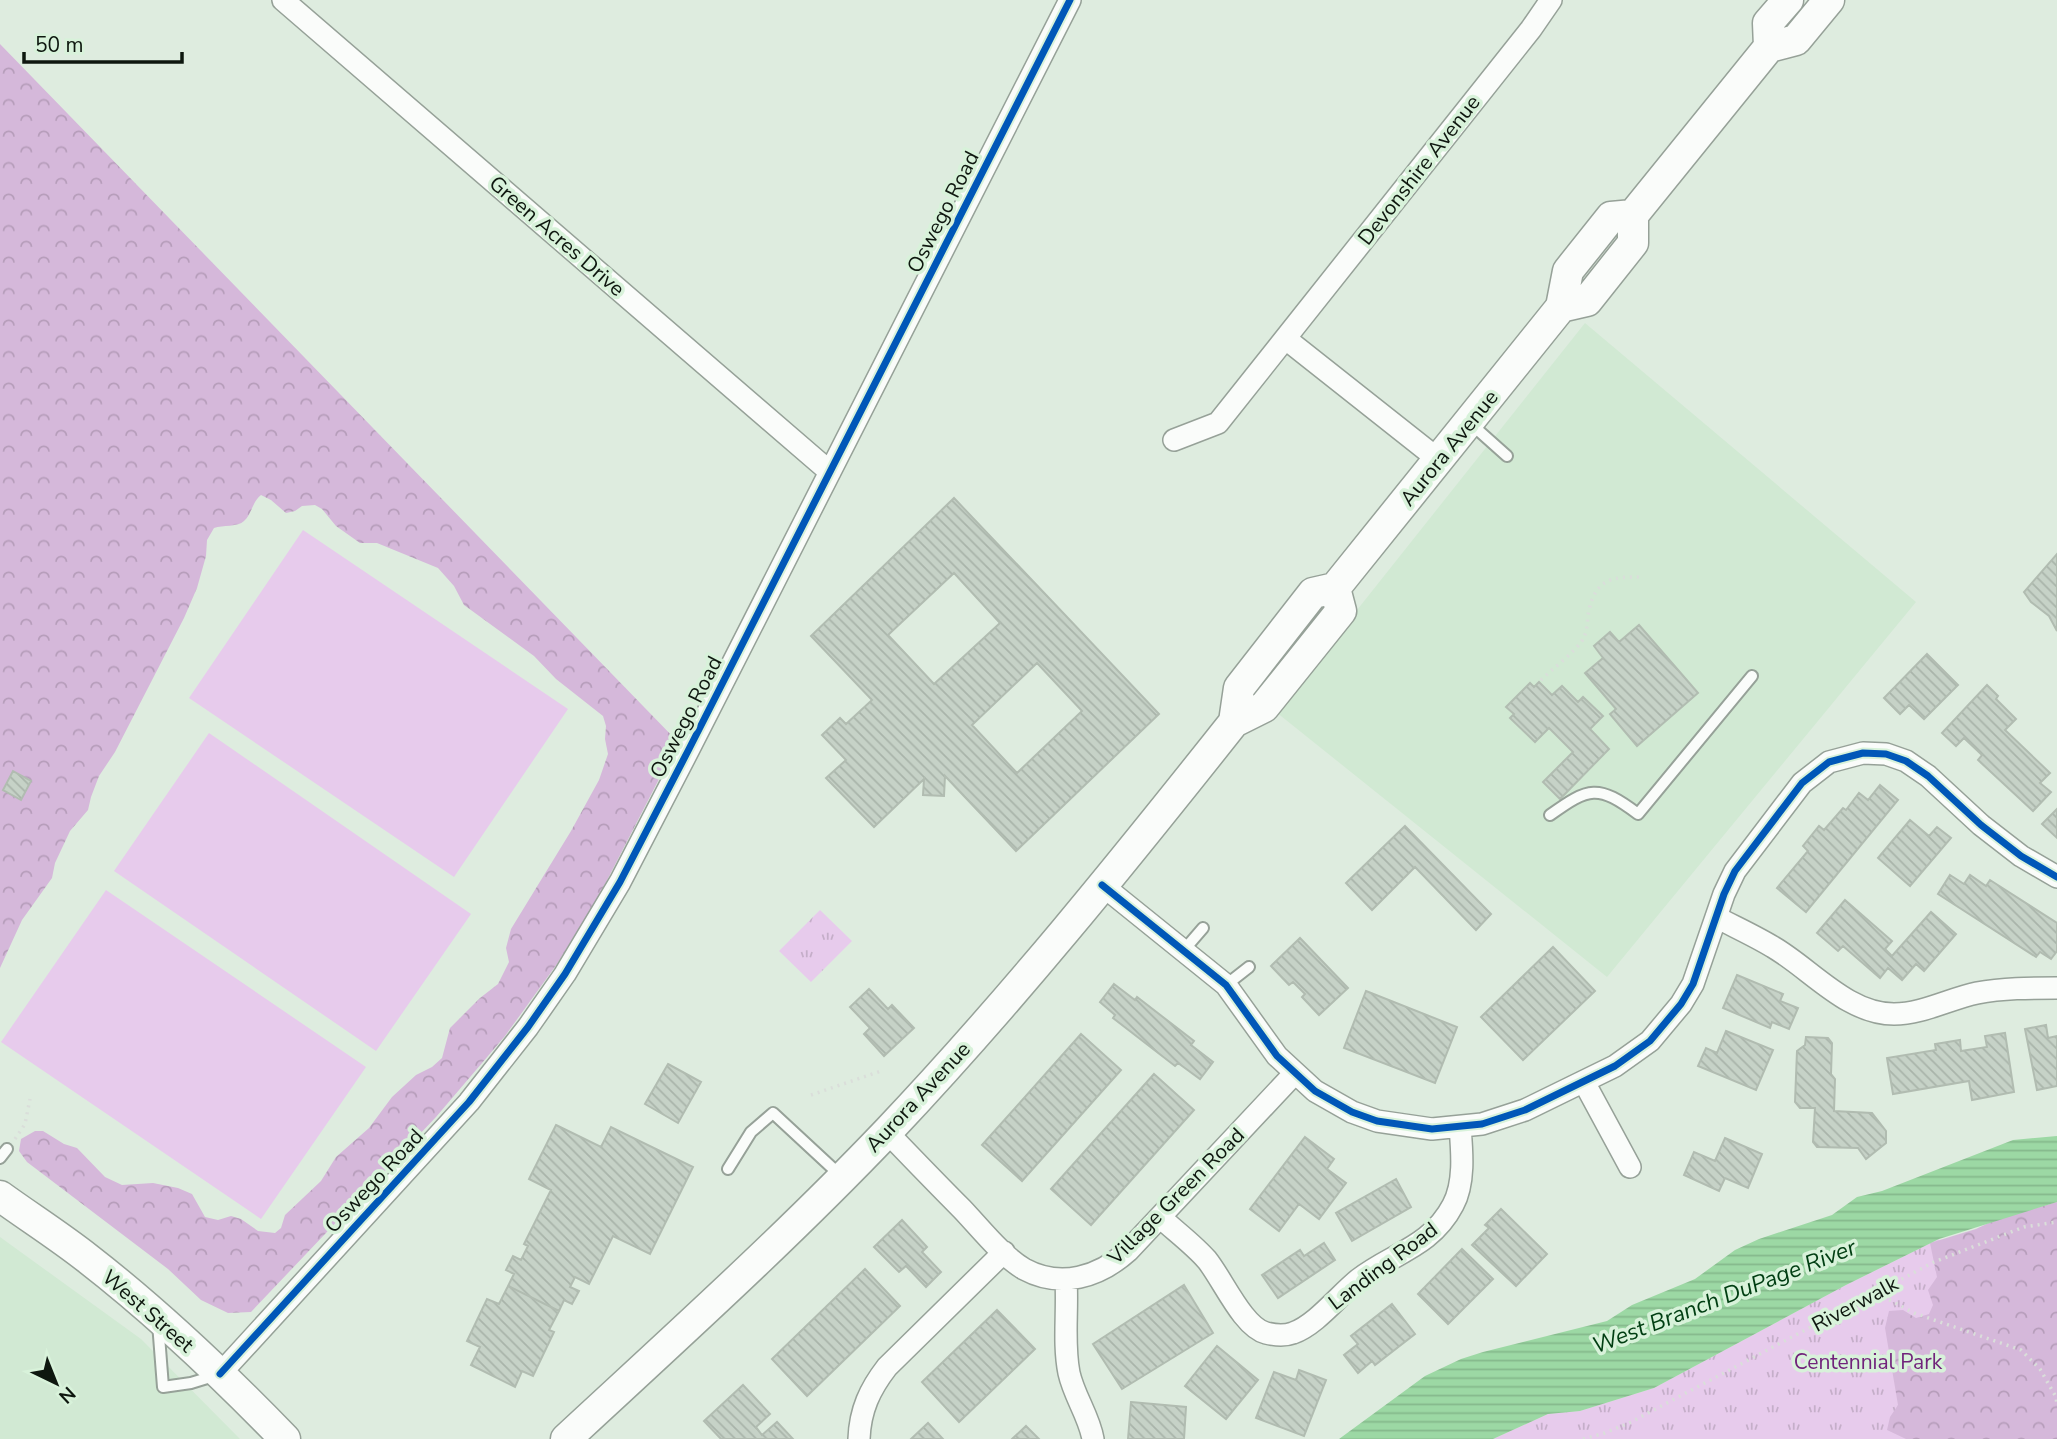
<svg xmlns="http://www.w3.org/2000/svg" width="2057" height="1439" viewBox="0 0 2057 1439" font-family="'Nunito Sans',sans-serif">
<style>
.built{fill:#d1e9d3}
.grass{fill:url(#grass-tufts)}
.forest{fill:url(#forest-crowns)}
.pitch{fill:#e7cbec}
.water{fill:url(#water-rules)}
.building{fill:url(#building-back-hatch);stroke:#b1bcb1;stroke-width:2;fill-rule:evenodd}
.lines{fill:none;stroke-linecap:round;stroke-linejoin:round}
.lane-casing{stroke:#96a198;stroke-width:14}
.street-casing{stroke:#96a198;stroke-width:24}
.secondary-casing{stroke:#96a198;stroke-width:33}
.path{stroke:#dadeda;stroke-width:3.5;stroke-dasharray:2 5;stroke-linecap:butt}
.lane{stroke:#fafcfa;stroke-width:10}
.street{stroke:#fafcfa;stroke-width:21}
.secondary{stroke:#fafcfa;stroke-width:30}
.cycleway-casing{stroke:#d8f2da;stroke-width:11}
.cycleway{stroke:#0057b8;stroke-width:7}
.labels{text-anchor:middle;stroke-width:7;stroke-linejoin:round;paint-order:stroke}
.street-label{font-size:21px;fill:#0e170f;stroke:#d8f2da}
.park-label{font-size:21px;fill:#71237b;stroke:#d8f2da}
.water-label{font-size:23px;font-style:italic;fill:#003e12;stroke:#d8f2da}
</style>
<defs>
<pattern id="grass-tufts" width="24" height="20" patternUnits="userSpaceOnUse" patternTransform="scale(1.75)"><rect width="24" height="20" fill="#e7cbec"/><path d="M3 7l-1-3M5 7V3M7 7l1-3M15 17l-1-3M17 17v-4M19 17l1-3" fill="none" stroke="#c5aec9"/></pattern>
<pattern id="forest-crowns" width="20" height="18" patternUnits="userSpaceOnUse" patternTransform="scale(1.75)"><rect width="20" height="18" fill="#d5b8da"/><path d="M2 6a3 3 0 1 1 6 0M12 15a3 3 0 1 1 6 0" fill="none" stroke="#b69dba"/></pattern>
<pattern id="water-rules" width="6" height="5" patternUnits="userSpaceOnUse" patternTransform="scale(1.75)"><rect width="6" height="5" fill="#9cd8a4"/><path d="M0 2.5h6" fill="none" stroke="#85b98c"/></pattern>
<pattern id="building-back-hatch" width="6" height="6" patternUnits="userSpaceOnUse" patternTransform="scale(1.75)"><rect width="6" height="6" fill="#c6d2c7"/><path d="M-1 5l2 2M0 0l6 6M5-1l2 2" fill="none" stroke="#a9b4aa"/></pattern>
</defs>
<rect width="100%" height="100%" fill="#deecdf"/>
<path class="built" d="M1585 323 1916 602 1607 977 1276 712Z
M0 1237 141 1339 240 1439H0Z"/>
<path class="grass" d="M820 910 852 941 811 982 779 951Z
M1939 1239 1956 1439H1493L1548 1414 1580 1411 1654 1388 1846 1285Z"/>
<path class="forest" d="M0 44 678 742 599 896 557 964 505 1036 436 1117 251 1312 228 1313 201 1300 168 1269 27 1162 19 1151 21 1139 35 1131H43L64 1144 77 1148 105 1177 122 1185 153 1183 178 1188 192 1194 205 1217 218 1220 231 1216 241 1219 258 1231 275 1233 281 1228 285 1215 321 1181 336 1157 369 1128 392 1097 416 1075 432 1067 442 1058 450 1028 480 998 498 984 509 962 506 948 511 929 571 831 599 780 608 754 605 739 606 726 603 716 556 679 534 656 464 605 454 586 438 568 377 543H360L336 526 322 509 315 505 302 506 295 511 286 513 271 500 261 495C252 502 252 514 244 521 238 527 223 525 214 528L207 540 206 556 197 588 184 618 115 752 99 776 91 797 88 810 70 831 55 863 52 878 22 920 0 968Z
M2057 1202V1439H1906L1887 1430 1890 1417 1898 1405 1885 1328 1889 1311 1903 1310 1916 1318 1929 1314 1933 1305 1928 1290 1937 1277 1930 1243 1976 1229 1997 1219Z"/>
<path class="pitch" d="M303 530 568 709 454 877 189 698Z
M209 733 471 914 376 1051 114 871Z
M106 890 366 1067 261 1219 1 1042Z"/>
<path class="water" d="M2057 1136V1202L1939 1239 1846 1285 1654 1388 1580 1411 1548 1414 1493 1439H1339L1425 1376 1461 1359 1483 1352 1607 1321 1632 1305 1695 1279 1735 1250 1759 1239 1832 1215 1857 1197 1882 1191 2013 1140Z"/>
<path class="building" d="M954 498 1159 714 1016 851 945 776 944 796 923 795 924 779 874 827 826 778 846 760 822 735 840 718 846 724 872 700 811 636ZM954 573 1000 623 934 684 888 635ZM1037 663 1082 711 1017 773 972 725Z
M2057 554V631L2049 616 2031 602 2024 592Z
M1639 625 1698 693 1637 746 1610 714 1616 709 1585 673 1603 658 1594 646 1610 632 1619 642Z
M1927 654 1958 685 1924 719 1909 705 1900 714 1884 698Z
M1539 682 1552 695 1562 686 1578 702 1583 697 1603 716 1590 729 1609 749 1560 799 1543 782 1573 752 1549 728 1535 742 1510 718 1514 714 1506 707 1530 683 1534 687Z
M1987 685 1998 696 1996 699 2016 719 2005 730 2050 773 2040 783 2051 792 2033 811 1978 760 1982 755 1964 738 1956 746 1942 733Z
M13 771 31 781 21 800 3 790Z
M1880 785 1898 800 1806 912 1777 888 1808 851 1803 846 1819 826 1824 830 1843 808 1846 810 1859 793 1868 800Z
M2057 809V838L2042 824Z
M1910 820 1929 836 1937 827 1951 838 1910 886 1878 858Z
M1405 826 1491 914 1476 930 1415 867 1372 910 1346 883Z
M1950 875 1964 884 1970 875 1986 886 1990 880 2057 923V951L2051 959 2040 952 2036 957 1938 894Z
M1845 900 1892 941 1885 949 1892 956 1931 912 1956 934 1924 971 1916 964 1902 980 1888 968 1880 978 1843 946 1838 951 1817 933Z
M1300 938 1348 988 1319 1015 1302 997 1305 994 1293 982 1289 985 1271 966Z
M1553 947 1595 991 1523 1060 1481 1017Z
M1737 975 1783 994 1780 1001 1798 1008 1789 1029 1772 1022 1770 1028 1723 1008Z
M1114 984 1135 1000 1137 997 1194 1041 1191 1045 1213 1062 1200 1079 1178 1063 1175 1066 1113 1018 1115 1015 1100 1002Z
M869 989 888 1009 892 1005 914 1028 884 1056 864 1034 870 1028 850 1007Z
M1366 991 1457 1027 1435 1083 1344 1048Z
M2046 1025 2048 1038 2057 1036V1086L2037 1090 2025 1029Z
M1726 1031 1773 1050 1756 1090 1698 1066 1706 1048 1717 1053Z
M2005 1033 2014 1092 1972 1100 1969 1081 1893 1094 1887 1058 1936 1050 1935 1044 1960 1040 1961 1051 1987 1047 1985 1036Z
M1081 1034 1121 1070 1022 1181 982 1145Z
M1806 1037 1828 1038 1832 1043 1831 1074 1835 1079 1834 1111 1872 1113 1886 1131V1143L1866 1159 1858 1148 1817 1147 1813 1142 1815 1108H1800L1795 1102 1797 1051 1805 1045Z
M668 1064 701 1082 678 1123 645 1104Z
M1154 1074 1194 1110 1091 1225 1051 1189Z
M556 1125 601 1147 611 1127 693 1167 650 1254 613 1236 589 1284 575 1277 570 1287 579 1291 572 1304 564 1300 559 1311 508 1286 514 1274 506 1270 513 1256 521 1260 528 1246 524 1244 551 1190 529 1179Z
M1305 1137 1334 1159 1327 1169 1346 1183 1319 1219 1299 1204 1279 1231 1250 1209Z
M1725 1138 1762 1154 1748 1188 1725 1178 1719 1191 1684 1175 1694 1152 1715 1161Z
M1396 1179 1411 1207 1352 1241 1336 1213Z
M1501 1209 1547 1254 1516 1286 1472 1245 1489 1228 1485 1225Z
M902 1220 927 1247 922 1252 941 1272 926 1287 906 1266 899 1272 874 1247Z
M1324 1243 1335 1260 1278 1298 1262 1275 1300 1250 1304 1256Z
M1462 1249 1493 1279 1448 1324 1418 1294Z
M865 1269 900 1306 807 1396 772 1359Z
M1184 1285 1213 1333 1122 1389 1093 1344Z
M508 1286 559 1311 549 1330 554 1332 533 1376 522 1371 515 1387 471 1365 480 1347 467 1341 487 1299 499 1304Z
M1392 1304 1415 1334 1375 1365 1372 1361 1358 1373 1344 1355 1358 1344 1351 1336Z
M997 1310 1035 1349 959 1422 922 1382Z
M1217 1346 1258 1380 1226 1419 1185 1386Z
M1299 1370 1326 1380 1304 1436 1256 1418 1274 1372 1296 1380Z
M743 1385 770 1414 756 1427 762 1435 777 1422 793 1439H721L704 1421Z
M1131 1402 1186 1407 1184 1439H1128Z
M928 1423 943 1439H911Z
M1026 1426 1039 1439H1012Z"/>
<g class="lines">
<defs>
<path id="lane" d="M1470 423 1507 456
M1550 815C1589 787 1598 784 1638 814L1752 676
M1184 950 1203 928
M1226 985 1249 967
M0 1158 7 1149
M728 1169 751 1132 773 1113 841 1176
M158 1323 163 1387 191 1383 217 1375"/>
<path id="street" d="M283 0 830 472
M1286 339 1439 460
M1174 440 1218 423 1531 29 1551 0
M1102 885 1226 985 1277 1056 1315 1091 1352 1112 1377 1121 1432 1129 1482 1124 1525 1110 1615 1066 1650 1041 1681 1004 1693 984 1724 894 1735 871 1802 783 1829 762 1863 753 1886 754 1906 761 1928 776 1981 825 2021 856 2057 877
M1716 917C1735 927 1755 936 1773 947 1811 969 1847 1014 1894 1014 1922 1014 1949 999 1977 993 2003 988 2030 988 2057 988
M1584 1082 1630 1167
M887 1132C912 1158 937 1184 962 1209 981 1229 1001 1255 1024 1269 1061 1289 1099 1277 1128 1251L1294 1074
M1160 1217C1175 1231 1193 1244 1207 1260 1223 1280 1243 1327 1266 1333 1274 1335 1285 1336 1293 1333 1316 1325 1339 1295 1359 1279 1393 1253 1431 1247 1453 1205 1465 1183 1462 1151 1460 1127
M1066 1280C1068 1311 1063 1343 1069 1373 1074 1396 1089 1416 1093 1439
M220 1374 469 1102 528 1027 565 974 620 882 689 749 1070 0
M859 1439C860 1410 870 1389 887 1367L1004 1252"/>
<path id="secondary" d="M1769 47 1768 23 1788 0
M1561 307 1587 301 1633 243V215L1769 47 1796 40 1829 0
M1234 722 1239 688 1313 593 1335 588 1561 307 1568 271 1611 217 1633 215
M0 1196C29 1217 59 1236 87 1258 158 1313 223 1375 285 1439
M566 1439C675 1338 786 1238 888 1131 1011 1001 1123 862 1234 722L1264 707 1341 611 1335 588"/>
</defs>
<use href="#lane" class="lane-casing"/>
<use href="#street" class="street-casing"/>
<use href="#secondary" class="secondary-casing"/>
<path class="path" d="M1541 680C1550 671 1581 647 1584 637 1588 629 1587 619 1589 610 1597 577 1613 577 1643 577
M811 1095 881 1071
M15 1139 25 1124 30 1099
M1877 1293 1914 1313 2021 1350 2040 1369 2056 1397 2057 1405
M1583 1439 1605 1433 1631 1422 1934 1262 2024 1227 2057 1222"/>
<use href="#lane" class="lane"/>
<use href="#street" class="street"/>
<use href="#secondary" class="secondary"/>
<defs>
<path id="cycleway" d="M1102 885 1226 985 1277 1056 1315 1091 1352 1112 1377 1121 1432 1129 1482 1124 1525 1110 1615 1066 1650 1041 1681 1004 1693 984 1724 894 1735 871 1802 783 1829 762 1863 753 1886 754 1906 761 1928 776 1981 825 2021 856 2057 877
M220 1374 469 1102 528 1027 565 974 620 882 689 749 1070 0"/>
</defs>
<use href="#cycleway" class="cycleway-casing"/>
<use href="#cycleway" class="cycleway"/>
</g>
<g class="labels">
<g class="street-label">
<text transform="translate(1419 170) rotate(-52)" y="7">Devonshire Avenue</text>
<text transform="translate(943 212) rotate(-63)" y="7">Oswego Road</text>
<text transform="translate(557 236) rotate(41)" y="7">Green Acres Drive</text>
<text transform="translate(1449 448) rotate(-51)" y="7">Aurora Avenue</text>
<text transform="translate(686 717) rotate(-63)" y="7">Oswego Road</text>
<text transform="translate(918 1097) rotate(-47)" y="7">Aurora Avenue</text>
<text transform="translate(374 1181) rotate(-47)" y="7">Oswego Road</text>
<text transform="translate(1176 1196) rotate(-45)" y="7">Village Green Road</text>
<text transform="translate(1383 1266) rotate(-37)" y="7">Landing Road</text>
<text transform="translate(1855 1304) rotate(-28)" y="7">Riverwalk</text>
<text transform="translate(148 1311) rotate(41)" y="7">West Street</text>
</g>
<g class="park-label">
<text x="1868" y="1369">Centennial Park</text>
</g>
<g class="water-label">
<text transform="translate(1724 1296) rotate(-21)" y="8">West Branch DuPage River</text>
</g>
</g>
<g transform="translate(56 1383) rotate(137)" stroke="#d8f2da" stroke-width="5" paint-order="stroke">
<path d="M0-5L12 26L0 18L-12 26Z" fill="#0e170f"/>
<text y="-10" font-size="19" font-weight="bold" text-anchor="middle" fill="#0e170f">N</text>
</g>
<path d="M24 52v10h158v-10" fill="none" stroke="#0e170f" stroke-width="3.5"/>
<text x="35" y="52" font-size="21" fill="#0e170f" stroke="#d8f2da" stroke-width="5" paint-order="stroke">50 m</text>
</svg>
